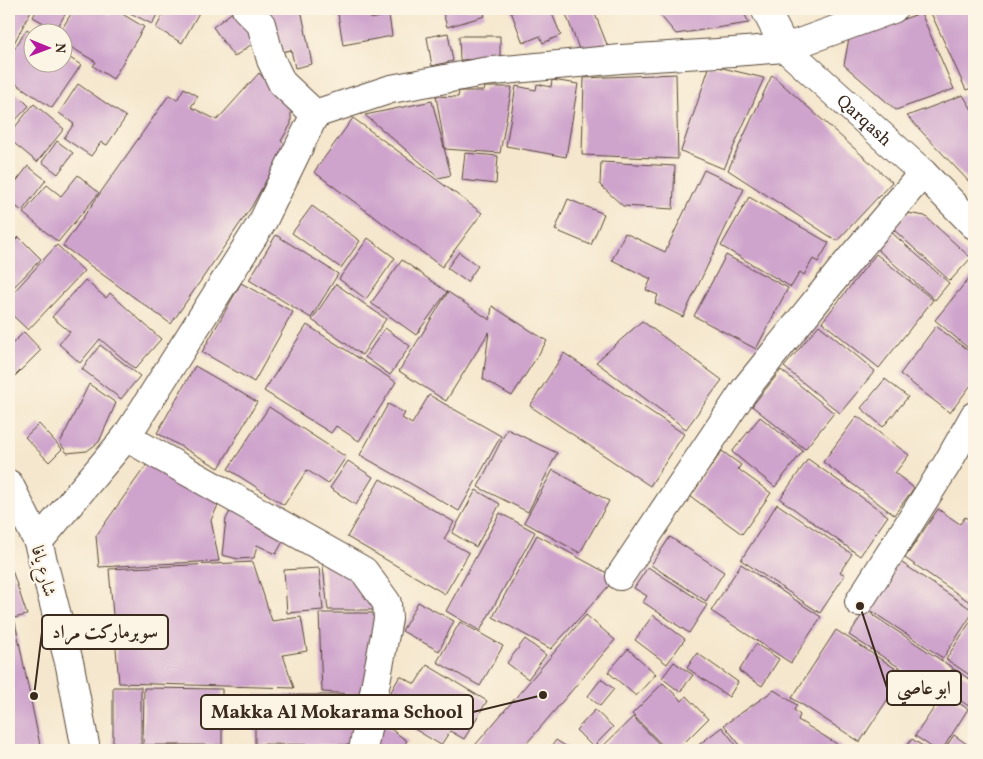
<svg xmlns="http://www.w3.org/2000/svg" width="983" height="759" viewBox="0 0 983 759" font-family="Vollkorn,Amiri,serif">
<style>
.building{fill:#cea3cc}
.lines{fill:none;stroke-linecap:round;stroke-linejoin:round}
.minor-casing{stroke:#574638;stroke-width:30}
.minor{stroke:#fff;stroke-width:28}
.labels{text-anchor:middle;stroke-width:4.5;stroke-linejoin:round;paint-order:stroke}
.street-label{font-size:18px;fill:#3b2a1e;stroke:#fcf5e5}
.leader{fill:none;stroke:#3b2a1e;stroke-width:2}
.callout-dot{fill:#3b2a1e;stroke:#fcf5e5;stroke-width:2}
.callout{fill:#fcf5e5;stroke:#3b2a1e;stroke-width:2}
.callout-label{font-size:19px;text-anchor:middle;font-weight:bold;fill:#3b2a1e}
</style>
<rect width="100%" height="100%" fill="#fcf5e5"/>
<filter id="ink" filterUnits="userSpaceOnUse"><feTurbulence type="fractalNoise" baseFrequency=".02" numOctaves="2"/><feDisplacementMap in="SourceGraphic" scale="10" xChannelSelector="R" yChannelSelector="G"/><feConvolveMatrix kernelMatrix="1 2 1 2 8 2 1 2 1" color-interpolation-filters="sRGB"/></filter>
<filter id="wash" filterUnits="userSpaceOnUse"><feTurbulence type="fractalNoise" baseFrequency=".0096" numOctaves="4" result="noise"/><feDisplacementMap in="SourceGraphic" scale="20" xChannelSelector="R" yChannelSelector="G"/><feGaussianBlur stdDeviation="1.12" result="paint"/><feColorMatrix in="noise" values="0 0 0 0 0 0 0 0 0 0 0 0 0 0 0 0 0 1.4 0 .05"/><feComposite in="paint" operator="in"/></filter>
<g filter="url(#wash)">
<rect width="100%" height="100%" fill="#f5e7cd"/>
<g id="blocks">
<path class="building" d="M9 9H32L13 45 9 42Z
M37 9H68L56 30 33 17Z
M74 9H99L110 15 114 9 144 27 113 79 93 66 96 62 62 42V32H60Z
M122 9H160L152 24Z
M166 9H201L182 43 156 28Z
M262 9H301L312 64 295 68 291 50 271 54Z
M364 9H369L371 19 389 15 392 36 343 45 338 14Z
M442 9H483L485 16 447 27Z
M510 9H550L561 35 543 43 540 36 523 43Z
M564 9H593L608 47 579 49Z
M655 9H742L749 23 676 34Z
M941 9H974V87L966 90 931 13Z
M234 11 256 41 234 57 213 27Z
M921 13 954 89 896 110 844 65 849 38Z
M27 29 32 33V62H62V53L81 65 52 108 9 79V57Z
M448 33 453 61 432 66 427 37Z
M459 36H500V58L460 60Z
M710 65 764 78 724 169 681 151Z
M259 73 291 109V124L281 141 286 145 252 206 171 324 63 246 169 95 177 100 184 88 198 96 191 107 217 120Z
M676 74 678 159 582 155 584 78Z
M772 75 892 182 837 241 728 170Z
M552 80 578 84 566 157 506 146 516 86 536 90 537 84 551 87Z
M78 84 126 117 107 145 101 142 91 156 64 138 74 124 59 113Z
M9 86 29 106 9 127Z
M485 87H512L500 153 445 149 436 96 458 97 459 91H484Z
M963 95 974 113V187L907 116Z
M432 101 451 175 439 178 365 115Z
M34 104 64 129 37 162 9 139V134Z
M353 118 482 213 442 267 314 172Z
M57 141 73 153 58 174 42 162Z
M465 153 498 156 496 184 462 180Z
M601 162 675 166 673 209 623 206 600 185Z
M28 166 46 180 22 211 9 201V191Z
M704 170 744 189 683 317 655 303 658 295 646 290 651 279 612 260 625 233 665 252Z
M78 175 99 193 58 242 23 213 47 185 61 196Z
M749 197 829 243 818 262 813 259 804 275 800 272 791 287 721 246Z
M568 199 604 214 591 245 555 230Z
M312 206 360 241 341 268 292 233Z
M907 213 925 216 971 258 950 281 893 229Z
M892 233 949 283 935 300 877 249Z
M276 235 338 274 311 318 249 280Z
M19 237 41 259 9 292V239L13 243Z
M368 238 395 258 366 299 339 279Z
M57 245 84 271 28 330 9 312V297Z
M459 252 478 266 467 282 447 268Z
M876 254 933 300 879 368 822 322Z
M726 255 788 288 756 349 694 316Z
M402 260 447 292 416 335 371 303Z
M974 272V353L935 320Z
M85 280 106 298 110 293 161 339 135 369 100 339 80 363 59 344 70 332 52 317Z
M241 283 293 312 254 382 202 352Z
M336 284 386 319 362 355 312 320Z
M448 292 490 320 492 306 547 341 512 396 483 379 489 332 446 401 399 371Z
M642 321 722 380 686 429 596 362Z
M307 325 396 382 359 441 336 426 331 433 264 391Z
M819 325 875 371 840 413 784 367Z
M936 326 974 355V381L950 413 900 374Z
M385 328 410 346 390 375 365 357Z
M24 332 41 350 9 382V347Z
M100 345 140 376 121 399 82 369Z
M564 353 684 434 650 486 530 406Z
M195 366 257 402 219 468 157 433Z
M781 370 834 413 805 449 752 406Z
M885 379 908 397 883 427 861 408Z
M89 384 116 403 99 442 87 451 67 453 60 443Z
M429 395 501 436 459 511 360 455 388 404 405 413 402 418 412 424Z
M269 407 346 457 328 484 307 470 284 505 228 469Z
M857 416 909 455 895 473 914 488 894 515 823 462Z
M760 417 803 451 775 487 732 452Z
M39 424 62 449 49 462 25 437Z
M507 429 557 453 528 512 478 487Z
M722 451 741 465 738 469 771 493 742 534 690 496Z
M152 457 221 499 211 520 219 561 99 567 96 536Z
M808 459 888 516 860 556 780 499Z
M348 461 373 477 356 505 330 488Z
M553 470 609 501 580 553 524 522Z
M380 479 454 522 444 539 469 553 445 594 347 537Z
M476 490 500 504 476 547 452 533Z
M777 504 852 554 840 572 845 575 820 613 741 560Z
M233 506 286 536 276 554 257 545 254 558 238 559 222 555 226 519Z
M938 509 960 524 965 517 974 524V605L905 558Z
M500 513 535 532 480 631 446 611Z
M537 535 616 578 551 649 493 617Z
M670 537 724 572 706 601 651 565Z
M322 558 372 594 375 610H328Z
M9 561 27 615 9 619Z
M899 561 974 611 943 658 868 609Z
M253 562 272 621 301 617 307 651 283 655 294 688 119 683 109 569Z
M741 564 821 617 791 663 711 611Z
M648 567 707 605 689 633 643 602 647 596 634 588Z
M319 568 323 610 287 613 284 570Z
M418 602 454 621 439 651 402 631Z
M865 610 953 668 931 702 902 683 908 673 849 635Z
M319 613H376L367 695 322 692Z
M586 615 615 640 521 750H471Z
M653 615 685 639 667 664 635 640Z
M974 616V678L946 659Z
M15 622 41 750H9V623Z
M460 622 503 646 480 686 437 662Z
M836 630 904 674 860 742 792 698Z
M525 639 546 655 528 679 507 663Z
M756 644 779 659 762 686 739 671Z
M628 649 656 674 636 696 608 672Z
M697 653 738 682 729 697 687 668Z
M674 662 693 675 680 692 662 678Z
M427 665 487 701 464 739 450 731 441 745 411 727 419 712 389 695 400 676 415 684Z
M954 669 974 682V716L969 713 972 708 942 689Z
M601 679 614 689 600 706 588 696Z
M663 683 682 701 686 696 708 719 677 750H667L632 714Z
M113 687H141V745H113Z
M144 688 222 689V745H143Z
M774 690 797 705 794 710 800 715 798 720 845 749 844 750H744L724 725Z
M944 693 968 709 942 750H936L915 736Z
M255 695H352V745L255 744Z
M595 710 613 727 593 747 576 730Z
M633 717 665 750H599Z
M384 724 407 741 400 750H377L369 744Z
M722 727 740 750H692Z
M954 735 971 747 968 750H944Z
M912 739 929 750H904Z
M556 740 572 750H549Z
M187 746V750H119V747Z"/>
</g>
</g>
<g filter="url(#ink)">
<use href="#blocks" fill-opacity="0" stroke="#574638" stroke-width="1"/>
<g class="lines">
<defs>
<g id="minor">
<path id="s1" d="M765 9 785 48 923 173 974 225"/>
<path d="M315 114 391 89 483 72 621 59 733 52 785 48 893 9"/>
<path d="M126 437 364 571 387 603 388 619 363 750"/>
<path d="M9 484 38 542 70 666 86 750"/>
<path d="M38 542 126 437 263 221 315 114 282 83 271 60 261 24 246 9"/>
<path d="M620 576 746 388 846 264 923 173"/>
<path d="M859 602 947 464 974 416"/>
</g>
</defs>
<use href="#minor" class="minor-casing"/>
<use href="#minor" class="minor"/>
</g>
</g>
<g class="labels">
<g class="street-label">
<text dy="6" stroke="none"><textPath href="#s1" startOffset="151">Qarqash</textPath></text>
<text transform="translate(44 571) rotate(75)" y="6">شارع يافا</text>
</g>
</g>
<path class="leader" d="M34 696L42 632M860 606L887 688M543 695L473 712"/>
<g class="callout-dot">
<circle cx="34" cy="696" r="5"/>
<circle cx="860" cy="606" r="5"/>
<circle cx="543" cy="695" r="5"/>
</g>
<g class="callout">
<rect x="42" y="615" width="126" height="34" rx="5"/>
<rect x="887" y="671" width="74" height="34" rx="5"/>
<rect x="201" y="695" width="272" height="34" rx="5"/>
</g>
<g class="callout-label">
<text x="105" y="638">سوبرماركت مراد</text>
<text x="924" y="694">ابو عاصي</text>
<text x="337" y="718">Makka Al Mokarama School</text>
</g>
<rect width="983" height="759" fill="none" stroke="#fcf5e5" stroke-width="30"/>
<g transform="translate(48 48) rotate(91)"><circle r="24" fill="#fcf5e5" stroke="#afa495"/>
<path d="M0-4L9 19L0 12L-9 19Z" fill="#b5179e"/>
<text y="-8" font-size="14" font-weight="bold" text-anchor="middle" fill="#3b2a1e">N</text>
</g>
</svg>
